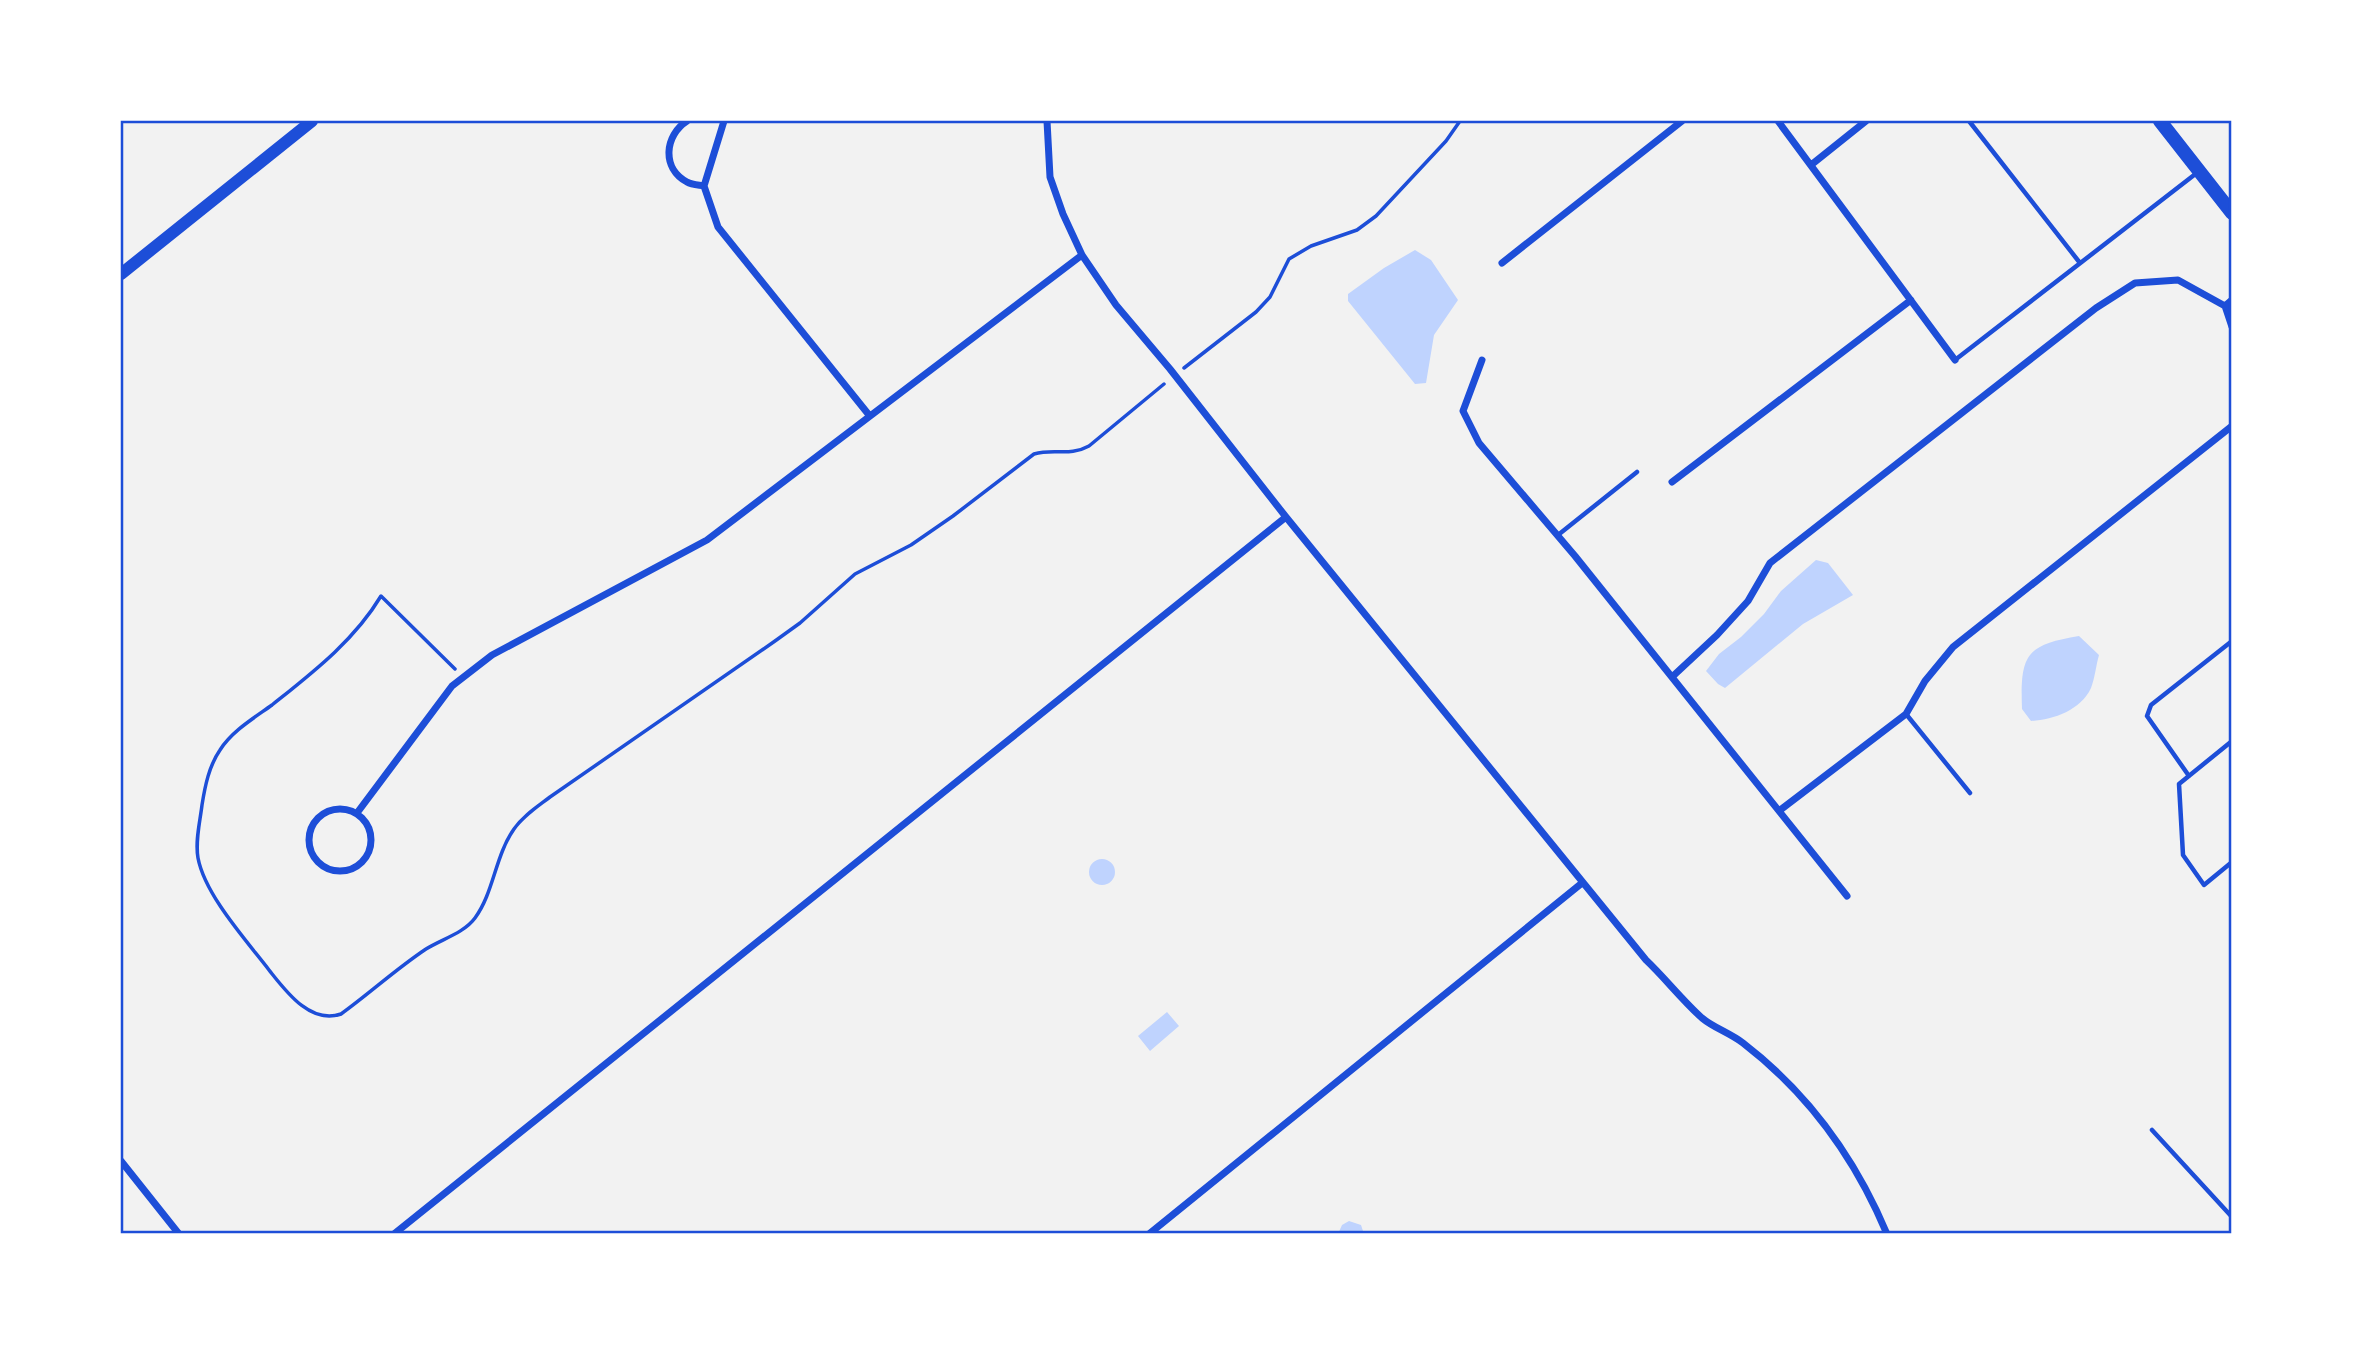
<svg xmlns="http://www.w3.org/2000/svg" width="2353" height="1355" viewBox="0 0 2353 1355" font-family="Figtree,sans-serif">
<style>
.water{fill:#bfd3fe}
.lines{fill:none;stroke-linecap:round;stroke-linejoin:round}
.path{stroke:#1d4ed8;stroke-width:3.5}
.service{stroke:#1d4ed8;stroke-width:4.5}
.minor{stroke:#1d4ed8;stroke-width:7}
.tertiary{stroke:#1d4ed8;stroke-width:12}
.primary{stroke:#1d4ed8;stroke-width:14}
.neatline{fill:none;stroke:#1d4ed8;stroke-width:2.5}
</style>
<rect width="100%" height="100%" fill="#f2f2f2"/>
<path class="water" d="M1415 250 1431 260 1458 300 1434 335 1426 383 1415 384 1348 301V294L1384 268Z
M1816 560 1828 563 1853 595 1803 624 1725 688 1718 684 1706 671 1719 654 1741 637 1764 614 1781 591Z
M2079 636 2099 655C2096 665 2095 678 2091 688 2081 710 2053 720 2031 721L2022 709C2020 654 2026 645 2079 636Z
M1089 872a13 13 0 1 1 26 0a13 13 0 1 1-26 0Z
M1167 1012 1179 1026 1150 1051 1138 1036Z
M1349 1221 1361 1225 1364 1234H1338L1342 1225Z"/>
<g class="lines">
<path class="path" d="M1184 368 1256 312 1270 297 1289 259 1311 246 1357 230 1376 216 1446 141 1460 121
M455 669 381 596C354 641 312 673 272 705 254 718 232 731 220 750 209 766 205 786 202 805 200 822 195 841 198 858 205 895 246 940 269 970 285 990 310 1025 341 1014 370 993 396 969 426 949 442 939 464 933 475 918 494 892 495 856 514 829 523 816 537 807 550 797L775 641 800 623 855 574 911 545 953 516 1034 454C1055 448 1069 457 1089 446L1164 384"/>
<path class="service" d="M1969 121 2080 263
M1955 360 2198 172
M1558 535 1637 472
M1906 714 1970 793
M2232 741 2179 784 2183 855 2204 885 2232 862
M2189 776 2147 716 2151 705 2232 641
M2152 1130 2232 1217"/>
<path class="minor" d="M687 121C665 135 661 168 687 182 692 185 699 185 704 186
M724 121 704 186 718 227 869 415
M1047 121 1050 177 1063 214 1082 255 1116 305 1170 369 1286 517 1646 960C1665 978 1682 1000 1702 1018 1714 1028 1730 1033 1743 1043 1808 1093 1856 1160 1887 1234
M1778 121 1955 360
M1811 165 1866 121
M1502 263 1682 121
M2232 300 2225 306 2232 327
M1482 360 1463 411 1479 443 1575 556 1847 896
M1672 482 1911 300
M1672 677 1717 635 1748 601 1770 563 2096 308 2135 283 2178 280 2225 306
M309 840a31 31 0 1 1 62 0a31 31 0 1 1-62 0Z
M1779 811 1906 714 1925 681 1953 647 2232 426
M357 813 452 686 492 655 707 540 1082 255
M121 1161 179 1234
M394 1234 1286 517
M1149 1234 1582 883"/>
<path class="tertiary" d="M121 274 312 121"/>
<path class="primary" d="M2160 121 2232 213"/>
</g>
<rect width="2353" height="1355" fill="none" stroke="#ffffff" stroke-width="245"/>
<rect x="122" y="122" width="2108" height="1110" class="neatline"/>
</svg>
